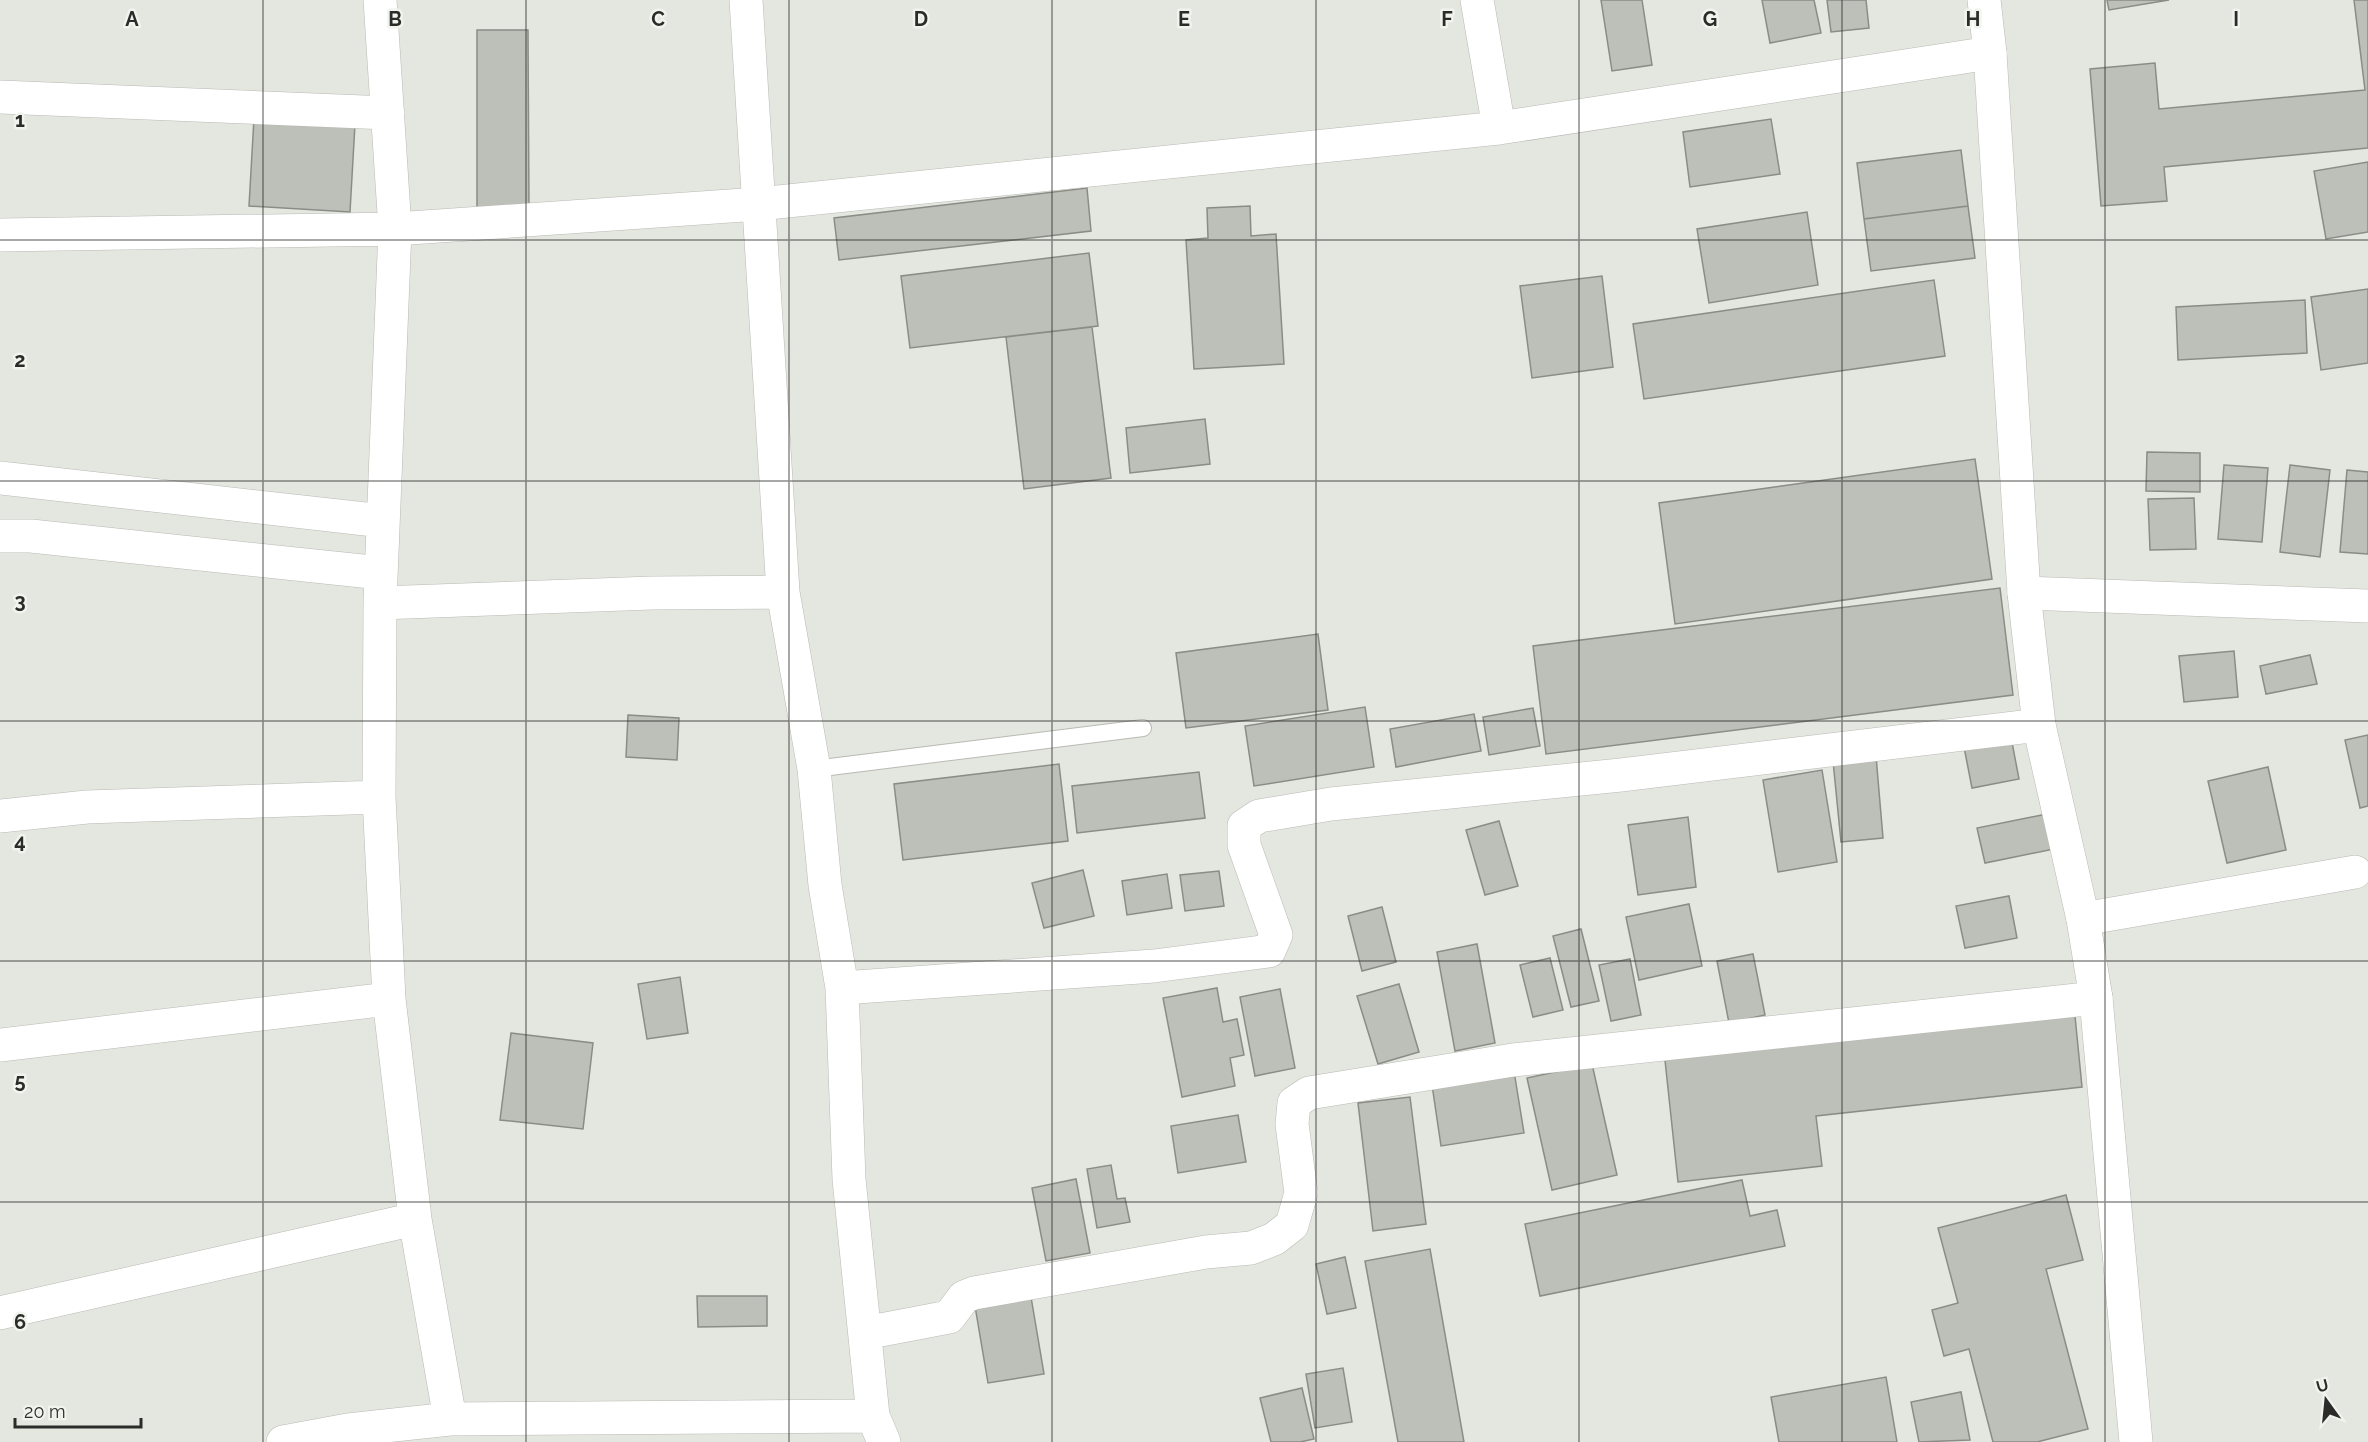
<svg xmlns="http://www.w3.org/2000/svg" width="2368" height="1442" viewBox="0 0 2368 1442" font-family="Raleway,sans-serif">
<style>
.building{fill:#bdbfb9;stroke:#8b8c86;stroke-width:1.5}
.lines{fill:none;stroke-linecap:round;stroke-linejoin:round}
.service-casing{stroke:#b9bab4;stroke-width:18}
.minor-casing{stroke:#b9bab4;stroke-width:34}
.primary-casing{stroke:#b9bab4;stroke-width:34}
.service{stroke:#fff;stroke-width:16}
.minor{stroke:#fff;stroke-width:33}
.primary{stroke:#fff;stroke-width:33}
.grid{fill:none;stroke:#2b2c2a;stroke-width:1.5;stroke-opacity:0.55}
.grid-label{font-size:20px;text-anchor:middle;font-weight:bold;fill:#2b2c2a;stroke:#f1f3ed;stroke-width:5;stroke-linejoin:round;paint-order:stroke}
</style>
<rect width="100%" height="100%" fill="#e4e6e0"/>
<path class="building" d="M1601 0H1642L1652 65 1612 71Z
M1762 0H1814L1821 33 1770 43Z
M1827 0H1866L1869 28 1831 32Z
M2107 0H2169L2109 10Z
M2354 0H2368V148L2164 167 2167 201 2101 206 2090 69 2155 63 2159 109 2365 90Z
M477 30H528L529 210 477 211Z
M254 118 355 124 350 212 249 206Z
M1771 119 1780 174 1690 187 1683 132Z
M1961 150 1968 206 1864 219 1857 163Z
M2368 162V232L2326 239 2314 171Z
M1087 188 1091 231 839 260 834 218Z
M1250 206 1251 236 1276 234 1284 364 1194 369 1186 240 1208 238 1207 208Z
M1968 206 1975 258 1871 271 1864 219Z
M1807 212 1818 285 1709 303 1697 229Z
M1089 253 1098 326 910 348 901 276Z
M1602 276 1613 367 1532 378 1520 286Z
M1934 280 1945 356 1644 399 1633 324Z
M2368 289V363L2321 370 2311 297Z
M2305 300 2307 353 2178 360 2176 307Z
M1092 327 1111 478 1024 489 1006 337Z
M1205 419 1210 464 1130 473 1126 428Z
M2147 452 2200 453V492L2146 491Z
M1975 459 1992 579 1675 624 1659 503Z
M2224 465 2268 468 2262 542 2218 539Z
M2290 465 2330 470 2320 557 2280 552Z
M2347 470 2368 472V554L2340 552Z
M2194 498 2196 549 2150 550 2148 499Z
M2000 588 2013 695 1546 754 1533 646Z
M1318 634 1328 710 1186 728 1176 653Z
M2234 651 2238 697 2184 702 2179 656Z
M2310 655 2317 684 2266 694 2260 666Z
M1365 707 1374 767 1254 786 1245 726Z
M1533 708 1540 746 1489 755 1483 717Z
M1474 714 1481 751 1396 767 1390 729Z
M628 715 679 718 677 760 626 757Z
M2010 732 2019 779 1972 788 1963 742Z
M2368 735V806L2360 808 2345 740Z
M1876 756 1883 838 1841 842 1833 761Z
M1059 764 1068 841 903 860 894 784Z
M2268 767 2286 850 2227 863 2208 781Z
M1822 770 1837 862 1778 872 1763 780Z
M1199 772 1205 818 1077 833 1072 786Z
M2052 813 2059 848 1985 863 1977 828Z
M1688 817 1696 887 1638 895 1628 825Z
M1499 821 1518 886 1485 895 1466 830Z
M1083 870 1094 916 1044 928 1032 883Z
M1219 871 1224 906 1185 911 1180 875Z
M1167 874 1172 908 1127 915 1122 881Z
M2009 896 2017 938 1965 948 1956 906Z
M1689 904 1702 966 1639 980 1626 917Z
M1382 907 1396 962 1362 971 1348 916Z
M1581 929 1599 1001 1571 1007 1553 936Z
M1477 944 1495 1043 1455 1051 1437 952Z
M1753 954 1765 1015 1729 1023 1717 961Z
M1550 958 1563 1010 1533 1017 1520 965Z
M1630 959 1641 1015 1611 1021 1599 965Z
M680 977 688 1033 647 1039 638 984Z
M1399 984 1419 1052 1378 1064 1357 996Z
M1217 988 1223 1022 1237 1019 1244 1055 1230 1058 1235 1086 1182 1097 1163 998Z
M1280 989 1295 1068 1255 1076 1240 997Z
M2074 1006 2082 1087 1816 1116 1822 1166 1678 1182 1664 1051Z
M511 1033 593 1043 583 1129 500 1120Z
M1592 1064 1617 1175 1552 1190 1527 1078Z
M1513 1065 1524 1133 1441 1146 1431 1078Z
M1410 1097 1426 1224 1373 1231 1358 1103Z
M1238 1115 1246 1162 1178 1173 1171 1126Z
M1111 1165 1117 1199 1125 1198 1130 1222 1097 1228 1087 1169Z
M1076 1179 1090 1253 1046 1261 1032 1188Z
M1742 1180 1750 1216 1777 1210 1785 1246 1540 1296 1525 1224Z
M2066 1195 2083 1260 2046 1269 2088 1429 2037 1442H1993L1969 1349 1944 1356 1932 1310 1958 1303 1938 1228Z
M1430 1249 1464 1442H1398L1365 1261Z
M1345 1257 1356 1308 1327 1314 1316 1264Z
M697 1296H767V1326L698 1327Z
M1031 1297 1044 1374 988 1383 975 1306Z
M1343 1368 1352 1422 1315 1428 1306 1374Z
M1886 1377 1897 1442H1779L1771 1397Z
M1302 1388 1314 1439 1300 1442H1271L1260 1398Z
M1961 1392 1970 1440 1919 1442 1911 1402Z"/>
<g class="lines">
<defs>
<path id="service" d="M814 769 1143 728"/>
<path id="minor" d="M380 0 395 229 380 603 379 797 389 999 415 1219 450 1419 873 1416
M746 0 783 592 814 769 825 885 842 988 849 1179 873 1416 884 1442
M1477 0 1499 128
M0 97 388 113
M0 235 395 229 759 204 1499 128 1990 53
M0 478 383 521
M0 536H31L381 573
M2024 593 2368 606
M380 603 652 593 783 592
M0 816 87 807 379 797
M2083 919 2355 872
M842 988 1154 966 1269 951 1276 935 1244 845V826L1259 816 1331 804 1621 775 2039 725
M0 1045 389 999
M0 1313 415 1219
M865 1333 949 1317 964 1297 974 1293 1206 1252 1251 1248 1274 1239 1292 1225 1301 1193 1292 1124 1294 1103 1309 1093 1513 1060 2096 998
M283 1442 348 1430 450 1419"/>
<path id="primary" d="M1984 0 1990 53 2024 593 2039 725 2083 919 2096 998 2136 1442"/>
</defs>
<use href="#service" class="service-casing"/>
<use href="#minor" class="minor-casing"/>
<use href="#primary" class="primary-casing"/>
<use href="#service" class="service"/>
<use href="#minor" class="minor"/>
<use href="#primary" class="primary"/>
</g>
<path class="grid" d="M263 0V1442M526 0V1442M789 0V1442M1052 0V1442M1316 0V1442M1579 0V1442M1842 0V1442M2105 0V1442M0 240H2368M0 481H2368M0 721H2368M0 961H2368M0 1202H2368"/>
<g class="grid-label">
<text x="132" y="26">A</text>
<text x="395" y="26">B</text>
<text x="658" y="26">C</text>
<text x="921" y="26">D</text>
<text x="1184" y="26">E</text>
<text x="1447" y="26">F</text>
<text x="1710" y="26">G</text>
<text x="1973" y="26">H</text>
<text x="2236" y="26">I</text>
<text x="20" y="127">1</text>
<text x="20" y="367">2</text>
<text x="20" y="608">3</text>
<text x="20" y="848">4</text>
<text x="20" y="1088">5</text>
<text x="20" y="1329">6</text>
</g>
<g transform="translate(2326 1400) rotate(345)" stroke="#f1f3ed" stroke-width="4.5" paint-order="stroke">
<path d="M0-4.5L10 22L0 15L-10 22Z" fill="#2b2c2a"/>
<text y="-9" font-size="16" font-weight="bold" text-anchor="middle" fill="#2b2c2a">U</text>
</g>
<path d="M15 1418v9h126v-9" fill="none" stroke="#2b2c2a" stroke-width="3"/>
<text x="24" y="1418" font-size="18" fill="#2b2c2a" stroke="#f1f3ed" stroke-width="4.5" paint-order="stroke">20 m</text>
</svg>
